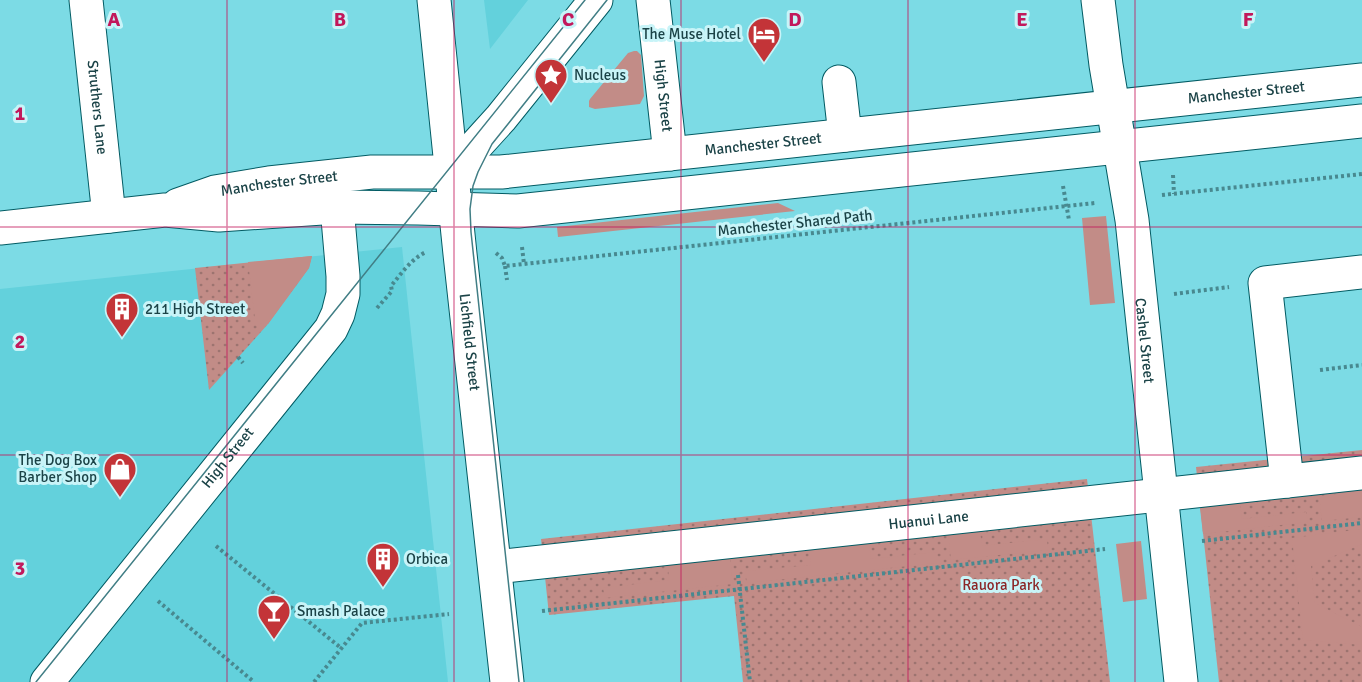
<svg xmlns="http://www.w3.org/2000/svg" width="1362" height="682" viewBox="0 0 1362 682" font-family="Signika,sans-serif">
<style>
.built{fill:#63d1dc}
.park{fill:url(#park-dots)}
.garden{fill:#c28c87}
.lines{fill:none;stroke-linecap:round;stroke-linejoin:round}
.minor-casing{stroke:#025b63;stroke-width:35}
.major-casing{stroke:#025b63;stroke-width:35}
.path{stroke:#488990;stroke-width:4;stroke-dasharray:3 3;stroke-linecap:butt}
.minor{stroke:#fff;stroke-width:33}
.major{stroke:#fff;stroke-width:33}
.tram{stroke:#417e85;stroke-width:1.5}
.grid{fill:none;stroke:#c2185b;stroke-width:1.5;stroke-opacity:0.55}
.labels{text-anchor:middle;stroke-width:6;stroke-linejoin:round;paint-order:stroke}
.poi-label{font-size:15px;fill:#1b4347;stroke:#c8f4f8;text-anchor:start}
.street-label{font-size:15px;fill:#1b4347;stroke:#c8f4f8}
.park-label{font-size:15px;fill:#8c2627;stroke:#c8f4f8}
.grid-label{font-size:20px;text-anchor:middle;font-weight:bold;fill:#c2185b;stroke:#c8f4f8;stroke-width:6;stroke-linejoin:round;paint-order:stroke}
</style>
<defs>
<pattern id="park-dots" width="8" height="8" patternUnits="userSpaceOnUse" patternTransform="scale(1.5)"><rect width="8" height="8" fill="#c28c87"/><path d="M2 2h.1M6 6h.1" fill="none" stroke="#9d7470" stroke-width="1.8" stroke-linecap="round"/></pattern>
</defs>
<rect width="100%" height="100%" fill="#7cdbe5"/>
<path class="built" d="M484 0H528L490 49Z
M402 247 448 682H0V289Z"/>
<path class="park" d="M312 256 309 268 268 324 209 390 195 268Z
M1362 450V682H1219L1196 467Z
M1087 479 1110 682H743L734 596 549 615 541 539Z"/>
<path class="garden" d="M634 51H637L641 55 644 96 640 104 595 109 589 107V101L590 99 628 53Z
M778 203 795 211 558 237 557 227Z
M1106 216 1115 303 1090 305 1082 218Z
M312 256 309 268 268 324C262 324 259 324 255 319L248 262Z
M1362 491V517L1322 521 1319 496Z
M1240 503 1242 519 1306 512 1308 522 1203 534 1200 508Z
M1362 529V544L1311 566 1315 603 1362 627V645L1303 640 1292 538Z
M980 531 982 546 1047 539 1048 550 951 560 948 535Z
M1141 541 1147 599 1123 602 1116 544Z
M869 543 871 559 936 552 937 563 747 583 745 571 811 565 809 550Z
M730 559 733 584 605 598 603 588 669 580 668 566Z"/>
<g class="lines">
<defs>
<g id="minor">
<path id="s1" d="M86 0 109 216"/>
<path id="s2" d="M434 0 460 254 507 682"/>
<path id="s3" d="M653 0 670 154"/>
<path id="s4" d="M1098 0 1106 65 1132 220 1181 682"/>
<path d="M839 82 845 135"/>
<path d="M452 172 501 118 596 0"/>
<path d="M1287 481 1265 283 1362 272"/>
<path id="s5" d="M495 567 1362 473"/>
<path id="s6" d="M47 682 331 329 338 314 343 294V276L337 207"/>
</g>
<g id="major">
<path id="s7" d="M178 205 215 192 269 183 372 172H501L1362 80"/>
<path d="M0 228 165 210 219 215 337 207 418 208 518 211 1362 121"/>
</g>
</defs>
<use href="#minor" class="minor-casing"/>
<use href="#major" class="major-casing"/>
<path class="path" d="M1173 175 1174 194
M1063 186 1069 220
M1162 195 1362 174
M522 247 524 264
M496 253 502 258 505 266 1095 203
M505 266 507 280
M1174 294 1229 287
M377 308 392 291 391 286C401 274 411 259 426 252
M238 357 243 363
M1320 370 1362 365
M1202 541 1362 523
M216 546 341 648
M738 575 750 682
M158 601 254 682
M542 611 1105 549
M314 682 362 623 449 614"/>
<use href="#minor" class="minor"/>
<use href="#major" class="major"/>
<path class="tram" d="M36 682 585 0
M519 682 471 232 470 209 473 186 478 172 492 144 607 0"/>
</g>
<path class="grid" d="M227 0V682M454 0V682M681 0V682M908 0V682M1135 0V682M0 227H1362M0 455H1362"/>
<defs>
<symbol id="hotel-pin" viewBox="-11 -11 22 30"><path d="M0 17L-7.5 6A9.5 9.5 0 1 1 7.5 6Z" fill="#c33438" stroke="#c8f4f8"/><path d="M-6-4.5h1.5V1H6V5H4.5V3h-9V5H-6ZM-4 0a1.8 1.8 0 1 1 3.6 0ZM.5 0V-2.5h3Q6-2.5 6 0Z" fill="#fff"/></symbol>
<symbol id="sight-pin" viewBox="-11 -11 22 30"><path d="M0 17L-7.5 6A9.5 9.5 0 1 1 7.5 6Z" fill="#c33438" stroke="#c8f4f8"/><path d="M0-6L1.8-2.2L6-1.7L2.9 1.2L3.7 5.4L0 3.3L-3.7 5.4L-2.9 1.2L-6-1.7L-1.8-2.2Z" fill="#fff"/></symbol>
<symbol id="building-pin" viewBox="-11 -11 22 30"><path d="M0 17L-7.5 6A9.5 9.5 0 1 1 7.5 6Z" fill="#c33438" stroke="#c8f4f8"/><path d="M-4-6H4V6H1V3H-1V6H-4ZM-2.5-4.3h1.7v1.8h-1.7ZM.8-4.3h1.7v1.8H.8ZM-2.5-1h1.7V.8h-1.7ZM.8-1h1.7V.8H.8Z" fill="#fff"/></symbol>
<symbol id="shop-pin" viewBox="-11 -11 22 30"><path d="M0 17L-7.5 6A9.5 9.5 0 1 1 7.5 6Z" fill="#c33438" stroke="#c8f4f8"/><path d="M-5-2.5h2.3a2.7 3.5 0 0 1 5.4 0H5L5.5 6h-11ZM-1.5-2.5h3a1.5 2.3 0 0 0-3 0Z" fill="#fff"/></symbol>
<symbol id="bar-pin" viewBox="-11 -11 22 30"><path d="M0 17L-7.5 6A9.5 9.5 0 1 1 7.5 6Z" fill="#c33438" stroke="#c8f4f8"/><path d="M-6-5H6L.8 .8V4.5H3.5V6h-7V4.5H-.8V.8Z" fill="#fff"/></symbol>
</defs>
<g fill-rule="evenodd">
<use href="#hotel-pin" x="745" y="15" width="38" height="52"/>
<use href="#sight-pin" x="532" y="56" width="38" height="52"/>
<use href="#building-pin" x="103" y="290" width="38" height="52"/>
<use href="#shop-pin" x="101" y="450" width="38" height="52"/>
<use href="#building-pin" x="364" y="540" width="38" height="52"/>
<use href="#bar-pin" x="255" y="592" width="38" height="52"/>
</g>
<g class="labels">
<g class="poi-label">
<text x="741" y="39" text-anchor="end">The Muse Hotel</text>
<text x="574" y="80">Nucleus</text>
<text x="145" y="314">211 High Street</text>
<text x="97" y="465" text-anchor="end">The Dog Box<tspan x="97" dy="17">Barber Shop</tspan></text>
<text x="406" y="564">Orbica</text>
<text x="297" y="616">Smash Palace</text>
</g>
<g class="street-label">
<text dy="5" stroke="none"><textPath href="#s7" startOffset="1076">Manchester Street</textPath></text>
<text dy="5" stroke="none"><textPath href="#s3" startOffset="96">High Street</textPath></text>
<text dy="5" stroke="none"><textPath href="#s1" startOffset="108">Struthers Lane</textPath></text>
<text dy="5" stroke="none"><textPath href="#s7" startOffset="590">Manchester Street</textPath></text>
<text dy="5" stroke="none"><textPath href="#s7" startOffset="104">Manchester Street</textPath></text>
<text transform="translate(795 223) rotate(-6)" y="5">Manchester Shared Path</text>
<text dy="5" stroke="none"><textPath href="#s4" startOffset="344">Cashel Street</textPath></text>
<text dy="5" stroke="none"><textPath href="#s2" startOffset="344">Lichfield Street</textPath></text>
<text dy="5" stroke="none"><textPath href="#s6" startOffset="288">High Street</textPath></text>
<text dy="5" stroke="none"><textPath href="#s5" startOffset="436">Huanui Lane</textPath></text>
</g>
<g class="park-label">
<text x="1001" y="590">Rauora Park</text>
</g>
</g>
<g class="grid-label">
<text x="114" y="26">A</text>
<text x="340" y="26">B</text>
<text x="568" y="26">C</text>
<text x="795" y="26">D</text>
<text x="1022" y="26">E</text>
<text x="1248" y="26">F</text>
<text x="20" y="120">1</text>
<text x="20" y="348">2</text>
<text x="20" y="575">3</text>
</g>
</svg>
